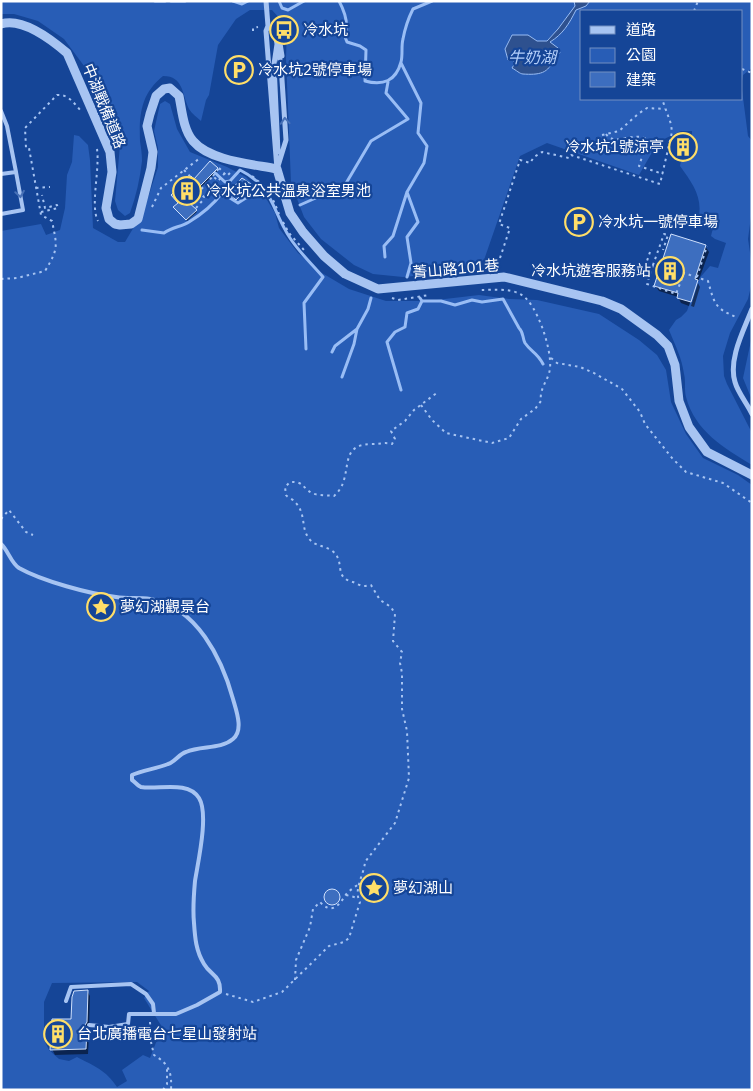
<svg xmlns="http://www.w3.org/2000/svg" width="753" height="1091" viewBox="0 0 753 1091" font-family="'IBM Plex Sans','Noto Sans TC',sans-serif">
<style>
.green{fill:#285db6;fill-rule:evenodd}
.water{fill:#2e518f;stroke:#99bdf5}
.shadow{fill:#0007}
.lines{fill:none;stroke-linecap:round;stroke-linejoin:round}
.stream{stroke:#99bdf5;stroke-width:3}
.building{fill:#3d6ebf;stroke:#cfe0fc}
.path{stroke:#a7c4f2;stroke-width:2;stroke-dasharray:2.5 4;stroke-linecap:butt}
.service{stroke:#a7c4f2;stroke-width:4}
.minor{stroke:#a7c4f2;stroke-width:5}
.tertiary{stroke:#a7c4f2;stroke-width:9}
.oneway{stroke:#4871b7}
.labels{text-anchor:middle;stroke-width:4.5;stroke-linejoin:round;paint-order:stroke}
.poi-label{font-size:15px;fill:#fff;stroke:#154597;text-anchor:start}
.street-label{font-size:15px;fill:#fff;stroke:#154597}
.water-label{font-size:16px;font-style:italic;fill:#b3cef9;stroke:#154597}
</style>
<rect width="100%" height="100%" fill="#154597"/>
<path class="green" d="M1 1H574L575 6 558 29 546 41H537L528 35H511L505 49 508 60 512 59 516 70 522 74H538L546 71 551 66 552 58 558 51 549 42C563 34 569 24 576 10L586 6 590 1H752V68L743 75 742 81V11H582V99H742V90L748 136 752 141V209L748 239 752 266V282L748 299 730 333 723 356 724 376 727 384 752 433V465C724 448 695 431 686 397 684 390 686 381 684 374 682 358 675 345 669 330L676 320 681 317 687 311 698 280 710 266 718 268 726 243 715 239 711 236 713 228 697 223C705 200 693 184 680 166 681 159 684 158 688 152 692 145 692 139 692 131H681L658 142 639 175 547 143 520 156 484 260 445 273 403 277 373 274 354 265 321 239 304 217 291 183 286 58 287 27 272 10H250L236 19 218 45 209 95 206 100 201 121C197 117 192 114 189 109 182 95 184 76 163 76 141 94 139 114 140 141 141 148 142 154 142 161 140 179 136 196 130 213L125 216 118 210 115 201 121 134 108 102 93 78 64 39 38 21 14 14H1Z
M165 101 170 104 177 129 190 152 227 167 246 177 267 200 275 213 279 228 298 253 322 273 349 289 386 301H428L479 295 509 299 537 300 599 314 639 340 657 355 666 370 671 402 686 434 703 458 738 475 752 485V1090H1V231L41 224 46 235 60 230 65 208 67 175 72 162 74 135 79 136 88 145 90 160 93 228 118 242H125L144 210 158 167V148L154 131 160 104ZM137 982 149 991 144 998 162 1027 150 1058 143 1055 122 1070 127 1081 117 1087C106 1070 94 1066 77 1057L69 1061 59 1059 49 1050 44 1040V1002L52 983Z
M752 336V400L743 378Z"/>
<path class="water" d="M574 1H590L586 6 576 10C569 24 563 34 550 42L558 48 560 53 553 58C550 74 538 75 523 74 520 74 516 70 512 68L515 63 512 59 508 60 505 49 512 35H528L537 41H547L558 29 575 6Z"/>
<path class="shadow" d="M217 169 218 171 198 190 199 192 187 203 197 212 187 221 176 209 194 181Z
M250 185V186L245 193 243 192 237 200 230 195Z
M705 246 709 252 698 282 696 280 689 306 681 303 678 297 659 291 655 285Z
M698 283 700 287 694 307 691 306Z
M325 898a7 7 0 1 1 14 0a7 7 0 1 1-14 0Z
M87 991 90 996 89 1028 87 1031 89 1034 88 1054 55 1055 52 1049 72 1020Z"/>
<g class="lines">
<path class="stream" d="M155 1H165
M171 1H185
M233 1 242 4 248 1
M279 1 282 8 288 10 304 1
M339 1C345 12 349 25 345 37L347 42 360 46 366 50 365 81C383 86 396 81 401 62 403 55 401 46 403 39 405 28 408 19 413 9L432 1
M212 170 225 182 230 181 240 170C274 187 271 209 290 238 299 252 312 264 323 277L304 303 306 349
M300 205 345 185 371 141 408 119 386 93 388 82
M142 230 164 233C172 227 181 227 189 222 202 214 213 205 222 193L238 203 263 187
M385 257 384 246 393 236 407 192 424 163 427 146 418 133 421 103 401 63
M407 277 411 263 407 237 418 222 407 192
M420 298 422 301H441L455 305 472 300 482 302 503 299 519 328C524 333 522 337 525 343 531 352 537 352 543 364
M332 352 335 346 357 329
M342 377 354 344 357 329 368 309 371 298
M401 390 387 342 395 332 405 327 407 313 418 309 422 301"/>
</g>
<path class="building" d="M210 161 218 168 198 188 200 190 187 201 197 210 186 220 173 207 178 203 171 195 191 176 194 179Z
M242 178 251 184 236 200 228 193Z
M671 234 706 245 695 279 698 280 691 302 677 298 678 293 654 286Z
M324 897a8 8 0 1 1 16 0a8 8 0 1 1-16 0Z
M88 990 87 1022 85 1025 87 1028 86 1049 50 1050 52 1019H71L72 997 74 991Z"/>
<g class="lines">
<path class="path" d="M694 11 698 1
M253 31V28L258 27
M742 69 752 73
M606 134C613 144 624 137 635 137 639 136 644 138 648 139L639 166 663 174
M602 135 619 131 638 114 647 108 665 109
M672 141 687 143
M97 149C100 170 90 206 98 221
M219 168 227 176 232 171
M184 170 202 189
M213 176 219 168
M252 176C267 188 272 195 279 214
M36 188 50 187
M197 194 213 176 218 181 225 173
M152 207 161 188 200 158
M196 208 203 200 204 197 199 192
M41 212 58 208 57 205 45 208 42 195
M664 221 683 227
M283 222 289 233 304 250
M650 252 646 264 653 265 664 234 668 235 663 250
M500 258 510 228 499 224 520 160 530 163 534 157 542 152 569 158 571 155 660 184 672 132 671 124 662 99
M653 265 647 284 676 294 684 273 708 281C715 306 715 308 738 318
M697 277 707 246
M1 279 17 278 45 271C59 248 57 246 52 221L41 215 29 148H26L25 128 57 95C68 94 74 103 81 111
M392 298 398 300 429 295
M551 358 557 363 580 367 594 373 622 389 640 412 645 424 672 458 686 472 723 483 752 503
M421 405 432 420 446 433 492 443 509 438 521 419 535 409 541 401C539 388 549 380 550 368 552 350 537 302 520 294 509 288 493 290 481 290
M1 519 9 510 26 532 33 535
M346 895 358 898
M295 980 296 960 310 927 313 909 320 902C331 914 338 907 345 896 348 891 355 887 360 883
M226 994 253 1002 282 992 329 946 344 942 349 938 360 902C353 890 364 875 365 862L395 823 409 778 407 731 402 709V673L400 663 402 652 393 641 395 614 391 607 380 600 371 585C369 585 366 586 364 586 360 586 356 583 353 582 332 577 347 561 331 550 323 545 313 546 308 537 301 527 306 513 295 502 293 499 288 498 286 495L285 487 290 482C304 481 302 488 312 493 318 496 328 495 334 496 356 477 335 444 372 444 380 444 385 442 392 444L395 439 391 431 405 421 414 410 438 392
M150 1022 151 1042 154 1055C169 1064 172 1072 171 1090
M163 1090 167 1084V1066"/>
<path class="service" d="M1 111 7 126 16 172
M1 174 16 172 23 210 1 214
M1 544C8 550 11 563 19 568 42 581 90 594 116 597 128 599 139 597 150 599 197 607 222 659 233 699 236 710 244 730 233 739 220 750 201 745 186 752 179 754 175 762 168 764 156 769 143 770 132 775V780C135 782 138 786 141 787 158 790 188 780 199 798 209 814 198 862 195 881 194 892 193 913 194 923 195 938 196 951 204 964 211 976 221 975 220 992L197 1005 176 1014H129L128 1024 109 1027 89 1025
M66 1001 71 987 131 984 146 994 153 1004 154 1013"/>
<path class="minor" d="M266 1 268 26 266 31 277 169
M268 26 275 31 277 44 274 64 278 152
M273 28 278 31 282 56
M278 51 281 65 286 140 278 166
M752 309C744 330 728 359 735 382 738 393 747 403 752 414"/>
<path class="tertiary" d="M1 24C22 17 52 40 67 53L110 152 112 172 106 208 109 219 115 224 120 225 131 224 138 219 151 168 153 152 147 126 150 114 156 96 164 89 170 88 179 96C182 110 183 129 193 141 210 161 252 164 277 169L290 213 303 232 324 256 345 274 378 289 504 277 602 301 621 309 657 335 668 346 675 365 679 401 689 427 707 452 752 475"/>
</g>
<defs><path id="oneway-chevron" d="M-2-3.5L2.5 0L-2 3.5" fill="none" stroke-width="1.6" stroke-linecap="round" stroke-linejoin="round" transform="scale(1.25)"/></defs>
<g class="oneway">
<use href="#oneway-chevron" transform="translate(285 121) rotate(-94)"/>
<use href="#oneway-chevron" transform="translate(20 194) rotate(81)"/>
</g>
<defs>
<symbol id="bus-ring" viewBox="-11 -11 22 22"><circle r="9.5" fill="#154597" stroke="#ffde68" stroke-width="1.5"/><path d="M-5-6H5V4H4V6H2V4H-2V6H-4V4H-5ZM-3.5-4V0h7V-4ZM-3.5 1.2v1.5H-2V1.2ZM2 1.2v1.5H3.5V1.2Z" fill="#ffde68"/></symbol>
<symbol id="parking-ring" viewBox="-11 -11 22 22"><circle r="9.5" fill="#154597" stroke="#ffde68" stroke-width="1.5"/><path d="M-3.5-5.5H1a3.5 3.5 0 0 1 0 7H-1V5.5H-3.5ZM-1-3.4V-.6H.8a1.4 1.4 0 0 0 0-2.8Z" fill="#ffde68"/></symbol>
<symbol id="building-ring" viewBox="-11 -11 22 22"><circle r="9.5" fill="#154597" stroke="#ffde68" stroke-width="1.5"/><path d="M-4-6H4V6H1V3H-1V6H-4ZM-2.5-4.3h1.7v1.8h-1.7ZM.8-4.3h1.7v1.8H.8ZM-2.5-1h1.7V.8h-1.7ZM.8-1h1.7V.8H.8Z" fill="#ffde68"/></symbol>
<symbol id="sight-ring" viewBox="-11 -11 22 22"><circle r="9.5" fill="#154597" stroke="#ffde68" stroke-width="1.5"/><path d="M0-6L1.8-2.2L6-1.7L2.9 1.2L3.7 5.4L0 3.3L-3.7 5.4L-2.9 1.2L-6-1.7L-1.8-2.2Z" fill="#ffde68"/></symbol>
</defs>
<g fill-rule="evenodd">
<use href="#bus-ring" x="268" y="14" width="32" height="32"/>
<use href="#parking-ring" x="223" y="54" width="32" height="32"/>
<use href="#building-ring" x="667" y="131" width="32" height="32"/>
<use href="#building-ring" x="171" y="175" width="32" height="32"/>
<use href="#parking-ring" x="563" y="206" width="32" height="32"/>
<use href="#building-ring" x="654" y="255" width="32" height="32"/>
<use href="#sight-ring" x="85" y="591" width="32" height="32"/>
<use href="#sight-ring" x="358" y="872" width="32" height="32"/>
<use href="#building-ring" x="42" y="1018" width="32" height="32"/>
</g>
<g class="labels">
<g class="poi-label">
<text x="303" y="35">冷水坑</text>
<text x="258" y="75">冷水坑2號停車場</text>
<text x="664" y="152" text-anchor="end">冷水坑1號涼亭</text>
<text x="206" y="196">冷水坑公共溫泉浴室男池</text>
<text x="598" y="227">冷水坑一號停車場</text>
<text x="651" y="276" text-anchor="end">冷水坑遊客服務站</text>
<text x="120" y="612">夢幻湖觀景台</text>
<text x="393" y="893">夢幻湖山</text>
<text x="77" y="1039">台北廣播電台七星山發射站</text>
</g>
<g class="street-label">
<text transform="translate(104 106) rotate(68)" y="5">中湖戰備道路</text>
<text transform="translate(456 269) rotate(-5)" y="5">菁山路101巷</text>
</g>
<g class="water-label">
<text x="532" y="63">牛奶湖</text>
</g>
</g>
<rect width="753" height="1091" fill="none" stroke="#ffffff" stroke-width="5"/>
<rect x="580" y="10" width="162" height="90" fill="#154597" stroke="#738fc1"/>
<rect x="590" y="26" width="25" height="8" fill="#a7c4f2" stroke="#738fc1"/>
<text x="626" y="35" font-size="15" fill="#ffffff">道路</text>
<rect x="590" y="48" width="25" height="15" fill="#285db6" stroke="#738fc1"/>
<text x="626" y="60" font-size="15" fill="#ffffff">公園</text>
<rect x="590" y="72" width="25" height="15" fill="#3d6ebf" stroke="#738fc1"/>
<text x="626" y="85" font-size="15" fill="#ffffff">建築</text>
</svg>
